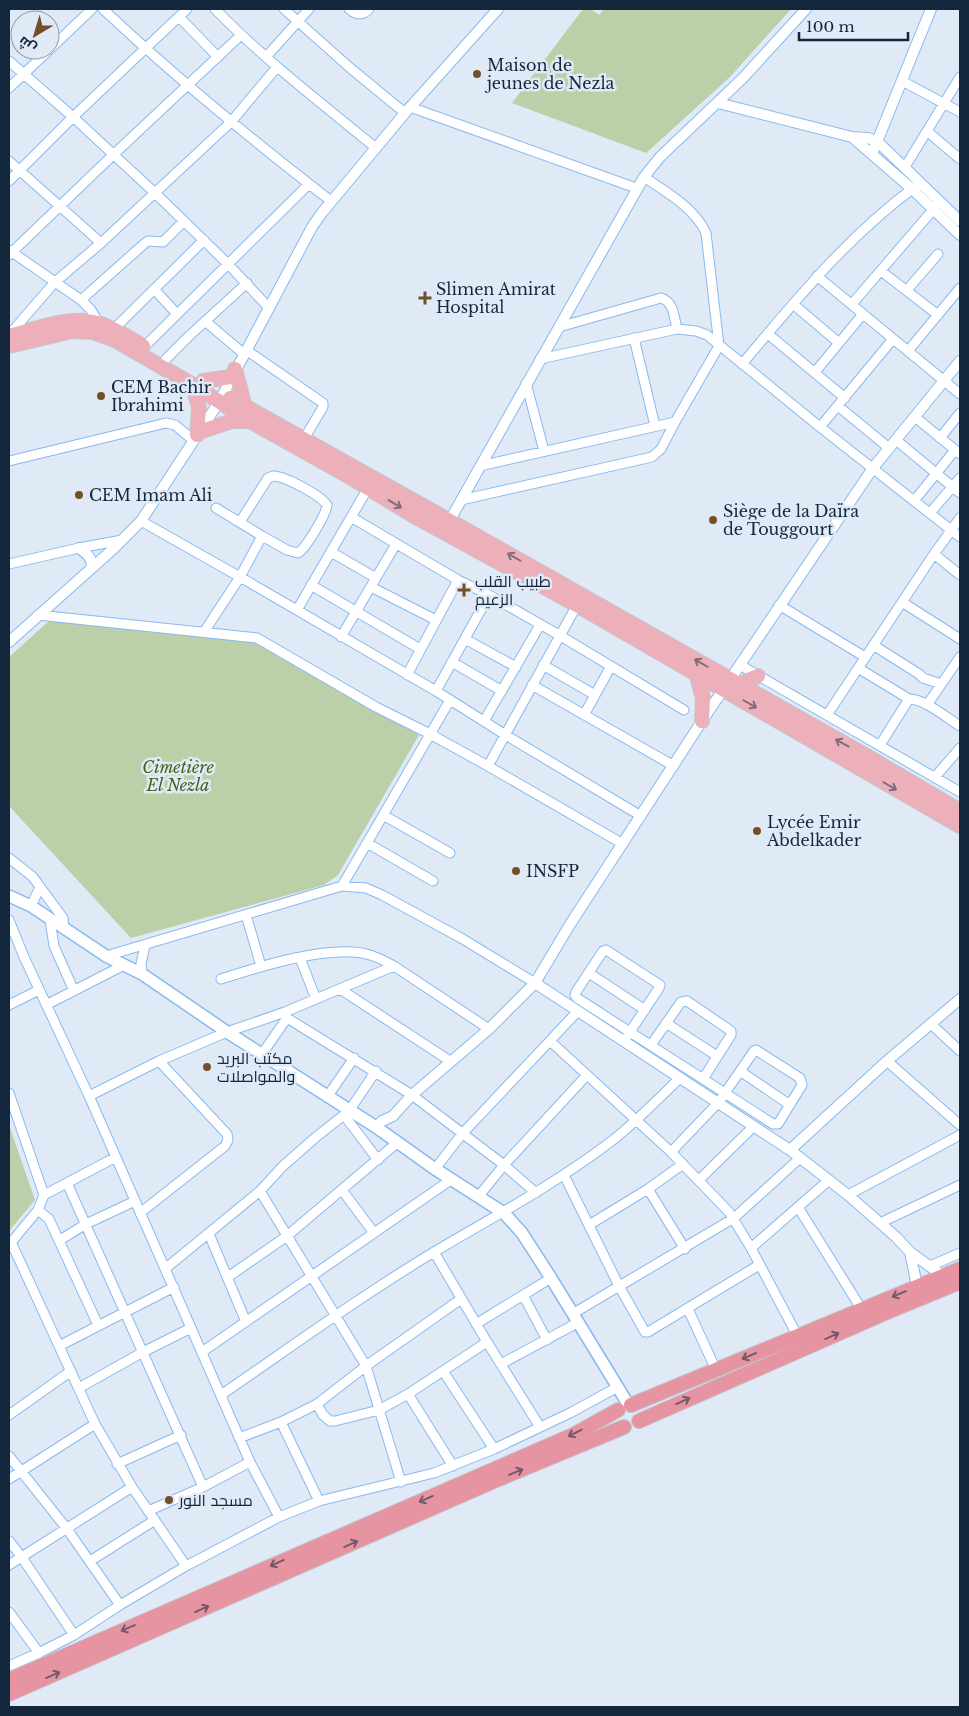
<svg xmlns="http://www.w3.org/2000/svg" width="969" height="1716" viewBox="0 0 969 1716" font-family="'Libre Baskerville',Cairo,serif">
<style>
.green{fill:#bbd0a9}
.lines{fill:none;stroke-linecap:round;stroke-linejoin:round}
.minor-casing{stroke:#87b9f0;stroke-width:11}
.tertiary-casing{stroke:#87b9f0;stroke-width:12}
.secondary-casing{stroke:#87b9f0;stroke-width:14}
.primary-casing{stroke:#c2c7cc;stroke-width:16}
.trunk-casing{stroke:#c2c7cc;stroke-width:16}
.minor{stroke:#fff;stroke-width:9}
.tertiary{stroke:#fff;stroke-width:10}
.secondary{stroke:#fff;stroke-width:11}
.primary{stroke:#edafb9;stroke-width:14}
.trunk{stroke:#e794a2;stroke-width:14}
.oneway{stroke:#806b7a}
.oneway2{stroke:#72586a}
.poi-dot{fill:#715027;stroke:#e0eaf6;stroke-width:2}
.labels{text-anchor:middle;stroke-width:5;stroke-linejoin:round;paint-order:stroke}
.poi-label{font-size:16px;fill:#13273c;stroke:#e0eaf6;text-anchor:start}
.park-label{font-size:16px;font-style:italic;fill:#416317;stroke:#e0eaf6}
</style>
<rect width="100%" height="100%" fill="#e0eaf6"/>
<path class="green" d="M583 9H591L599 15 604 9H791L730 77 646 153 512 103Z
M50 620 255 640 419 735 338 875 324 885 131 938 9 806V657Z
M9 1125 35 1200 9 1231Z"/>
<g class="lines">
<defs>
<path id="minor" d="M103 9C175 77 252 140 331 201
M215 9C265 60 321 103 376 148
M284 9 349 67 405 113
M349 9C356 15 363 16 369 9
M179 17 218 57
M50 49 92 9
M266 57 309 9
M9 61 73 117 155 193 228 264 269 308
M902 81 960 112
M9 88 49 50
M410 107 636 188
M928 132 960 159
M9 161 101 243
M905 167 960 77
M9 181 73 117 187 9
M9 250 81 300 91 310 99 323
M9 255 113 155 241 35
M881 271 938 315
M817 276 960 394
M154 289 177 314
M907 290 938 254
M81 300 144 244 148 241 163 242 184 221
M793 304 839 343
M852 304 938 204
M205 321 244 354
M559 327 661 298C674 302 674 317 677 329
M114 329 204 240
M768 334 845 398
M9 335 55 282 101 243 231 122 277 67
M634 338 655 426
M144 347 309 184
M246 350 323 403V407L304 439
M908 351 960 288
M166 359 188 337 247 283
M540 359 677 329 696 331 707 335 820 427 960 537
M742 364C796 300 848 236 916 186
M815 372 863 314
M526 383 544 451
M838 406 889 448
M915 417 960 454
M820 427 893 339
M940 438 960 413
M896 440 960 493
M9 461 166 423 175 425 193 440
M480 466 675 422 719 346 706 233C695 208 666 192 644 177
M461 500 652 457 661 449 675 422
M914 501 955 450
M930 513 960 478
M351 517 458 580 489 595 559 635 684 710
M141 521 240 577 436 691 504 734 641 816
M240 522 268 478 273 476C285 476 320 495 327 505 326 515 306 548 298 553L287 550 262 536
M331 552 376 578
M934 554 960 518
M9 564 79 548 122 540
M311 585 420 649
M371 587 436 620
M902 602 960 639
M577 605 488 766 623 844
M779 605 865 657
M297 610 368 488
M38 615 257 638 376 707 430 734 488 766
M204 632 240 577 262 536 216 508
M341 637 396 544
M465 639 516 667
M873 645 919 674 923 678 941 684
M452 662 502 691
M543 665 595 695
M740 665 960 792
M858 668 909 699C925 699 947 718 960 726
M407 675 458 580
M532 685 674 766
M436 691 489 595
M927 705 960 657
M584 715 611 666
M827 715 934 554 960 575
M484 721 540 625
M880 745 909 699
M935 777 960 748
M383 815 450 853
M367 843 433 881
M9 858 33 877 40 887 31 906
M342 886 450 700
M40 887 63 918 64 929
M246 915 261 966
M9 920 24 957 89 1096 250 1462 279 1517
M50 920 54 946 74 991
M106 956 342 886 366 888 382 895 461 938 535 983
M300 958 316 999
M589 973 645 1010
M142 974 141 964 145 945
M221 979C258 967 333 943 370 955 378 957 386 962 394 966
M340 989 450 1061
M9 1005 39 990
M46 1005 124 965
M285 1012 287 1018 412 1095 504 1165 536 1193
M666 1023 717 1056
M931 1024 960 1051
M550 1041 671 1152 729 1212 751 1248 797 1335
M624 1041 659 988 660 985 606 950 603 951 576 992 575 995 577 998C643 1040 708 1082 773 1124H778L802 1085 800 1078 756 1050 754 1051 718 1103 671 1152
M651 1045 681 1002 687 1001 731 1031V1035L703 1079
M262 1054 287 1018
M887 1061 960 1125
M376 1071 349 1111 316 1137 283 1166 260 1191 366 1366 401 1482
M740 1071 790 1105
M9 1093 44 1195 38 1210 9 1245
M89 1096 159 1061 227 1032 285 1012 394 966 489 1029
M327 1097 354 1058
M344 1115 378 1160
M435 1169 462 1134 578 1011
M564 1175 619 1286 645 1332H648L759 1265
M699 1180 753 1127
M67 1183 203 1487
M648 1189 685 1249
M342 1190 374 1233
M44 1195 116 1157
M848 1195 960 1135
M478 1197 504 1165 587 1075
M798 1207 862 1310
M38 1210 49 1219 98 1325
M140 1213 225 1146 228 1140 227 1134 159 1061
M880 1223 960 1185
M589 1225 648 1189 683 1164
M209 1234 246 1322
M60 1240 86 1224 135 1201
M11 1242 95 1424 132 1487 186 1566
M751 1248 829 1180
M434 1252 487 1342 540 1427
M930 1266 960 1253
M165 1269 260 1191
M228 1277 287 1236 398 1142
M523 1295 547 1340
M688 1309 716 1370
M574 1313 734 1218 800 1158
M476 1324 551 1278
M59 1346 174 1287
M202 1352 452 1179
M501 1364 579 1322
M443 1371 494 1449 570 1413 614 1389
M79 1388 143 1352 191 1328
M408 1394 453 1466
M221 1395C291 1347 361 1296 434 1252 495 1216 557 1183 613 1140 637 1121 658 1099 680 1078
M317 1404 323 1415 330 1421H335L379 1410 408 1394 487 1342
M9 1415 71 1371
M281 1422 319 1501
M239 1438 281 1422 317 1404 366 1366 461 1299
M9 1456 67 1529 120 1605
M117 1464 181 1435
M9 1479 95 1424
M148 1511 203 1487 250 1462
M9 1541 21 1556 74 1635
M90 1561 155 1520
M9 1565 132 1487
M9 1612 39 1653
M9 1666 39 1653 74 1635 120 1605 186 1566 279 1517 319 1501 434 1473 494 1449"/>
<path id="tertiary" d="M718 103 852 137 868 138 878 142 960 221
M852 137 912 189 960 235
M872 154 931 9
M446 527 644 177 660 157 743 78 806 9
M79 548C87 554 92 557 92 568
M9 642 112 550 141 521 219 402 312 227 321 214 405 113 498 9
M535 983 790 1150 848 1195 896 1237 910 1252 943 1276
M376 1127 382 1121 393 1116 412 1095 489 1029 535 983 569 926 702 721 873 468 960 361
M790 1150 887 1061 960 999
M910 1252 917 1286"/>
<path id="secondary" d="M9 896 31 906 106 956 142 974 227 1032 376 1127 435 1169 504 1213 522 1233 551 1278 628 1404"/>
<path id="primary" d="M9 336C37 329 72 314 101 324 116 329 129 338 143 346
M9 346 72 331 93 332 115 340 193 385 250 421 350 477 414 516 577 605 960 826
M235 369 245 407
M203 381 231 377
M193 385 199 408 197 435
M230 398 450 521 870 758 960 811
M199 432 232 421H249
M696 673 703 698 702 721
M743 688 748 680 758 676"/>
<path id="trunk" d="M631 1405 960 1269
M639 1421 892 1310 960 1282
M9 1680 573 1435 618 1410
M9 1694 494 1481 624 1427"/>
</defs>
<use href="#minor" class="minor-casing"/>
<use href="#tertiary" class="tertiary-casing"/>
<use href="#secondary" class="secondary-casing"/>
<use href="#primary" class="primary-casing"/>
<use href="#trunk" class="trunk-casing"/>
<use href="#minor" class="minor"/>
<use href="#tertiary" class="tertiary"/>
<use href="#secondary" class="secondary"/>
<use href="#primary" class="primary"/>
<use href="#trunk" class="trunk"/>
</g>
<defs><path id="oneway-shaft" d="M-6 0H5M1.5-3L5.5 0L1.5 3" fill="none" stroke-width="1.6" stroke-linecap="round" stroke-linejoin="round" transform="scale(1.25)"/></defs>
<g class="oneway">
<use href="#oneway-shaft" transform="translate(395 504) rotate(31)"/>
<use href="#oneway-shaft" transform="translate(514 557) rotate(-150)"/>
<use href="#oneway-shaft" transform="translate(701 663) rotate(-150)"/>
<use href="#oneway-shaft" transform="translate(750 704) rotate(30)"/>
<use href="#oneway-shaft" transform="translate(842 743) rotate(-151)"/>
<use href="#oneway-shaft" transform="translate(890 786) rotate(30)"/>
</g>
<g class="oneway2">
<use href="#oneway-shaft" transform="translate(899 1294) rotate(157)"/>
<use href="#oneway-shaft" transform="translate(832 1336) rotate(-24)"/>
<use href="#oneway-shaft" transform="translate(749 1356) rotate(157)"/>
<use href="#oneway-shaft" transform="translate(683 1401) rotate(-24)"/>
<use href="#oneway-shaft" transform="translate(575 1433) rotate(153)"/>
<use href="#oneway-shaft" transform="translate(516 1472) rotate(-22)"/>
<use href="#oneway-shaft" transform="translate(426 1499) rotate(156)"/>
<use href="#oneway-shaft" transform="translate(351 1544) rotate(-24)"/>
<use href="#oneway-shaft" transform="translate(277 1563) rotate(156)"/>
<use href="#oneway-shaft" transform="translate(202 1609) rotate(-24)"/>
<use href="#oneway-shaft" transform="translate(128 1628) rotate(157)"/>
<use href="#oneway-shaft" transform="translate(53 1675) rotate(-24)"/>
</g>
<g class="poi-dot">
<circle cx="477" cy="74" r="5"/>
<path d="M422.5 290.5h5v5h5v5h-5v5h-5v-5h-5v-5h5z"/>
<circle cx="101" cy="396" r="5"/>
<circle cx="79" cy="495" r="5"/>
<circle cx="713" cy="520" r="5"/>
<path d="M461.5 582.5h5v5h5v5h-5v5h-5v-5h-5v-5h5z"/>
<circle cx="757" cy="831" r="5"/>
<circle cx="516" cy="871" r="5"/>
<circle cx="207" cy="1067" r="5"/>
<circle cx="169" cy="1500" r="5"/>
</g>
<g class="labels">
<g class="poi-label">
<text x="487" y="71">Maison de<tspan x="487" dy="18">jeunes de Nezla</tspan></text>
<text x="436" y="295">Slimen Amirat<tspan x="436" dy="18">Hospital</tspan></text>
<text x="111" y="393">CEM Bachir<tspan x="111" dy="18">Ibrahimi</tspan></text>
<text x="89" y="501">CEM Imam Ali</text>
<text x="723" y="517">Siège de la Daïra<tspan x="723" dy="18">de Touggourt</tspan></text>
<text x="475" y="587">طبيب القلب<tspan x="475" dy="18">الزعيم</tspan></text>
<text x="767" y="828">Lycée Emir<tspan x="767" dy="18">Abdelkader</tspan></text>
<text x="526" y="877">INSFP</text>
<text x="217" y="1064">مكتب البريد<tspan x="217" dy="18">والمواصلات</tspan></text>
<text x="179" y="1506">مسجد النور</text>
</g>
<g class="park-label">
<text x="178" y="773">Cimetière<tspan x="178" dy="18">El Nezla</tspan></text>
</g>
</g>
<rect width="969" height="1716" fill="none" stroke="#13273c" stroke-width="20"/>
<g transform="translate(35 35) rotate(218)"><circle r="24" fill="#e0eaf6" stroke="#8e9cac"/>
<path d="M0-4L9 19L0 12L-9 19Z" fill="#715027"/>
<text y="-8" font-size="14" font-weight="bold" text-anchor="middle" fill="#13273c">ش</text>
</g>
<path d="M799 32v8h109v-8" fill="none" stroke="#13273c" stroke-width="2.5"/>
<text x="806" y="32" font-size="15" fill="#13273c" stroke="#e0eaf6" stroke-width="4" paint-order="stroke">100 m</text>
</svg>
